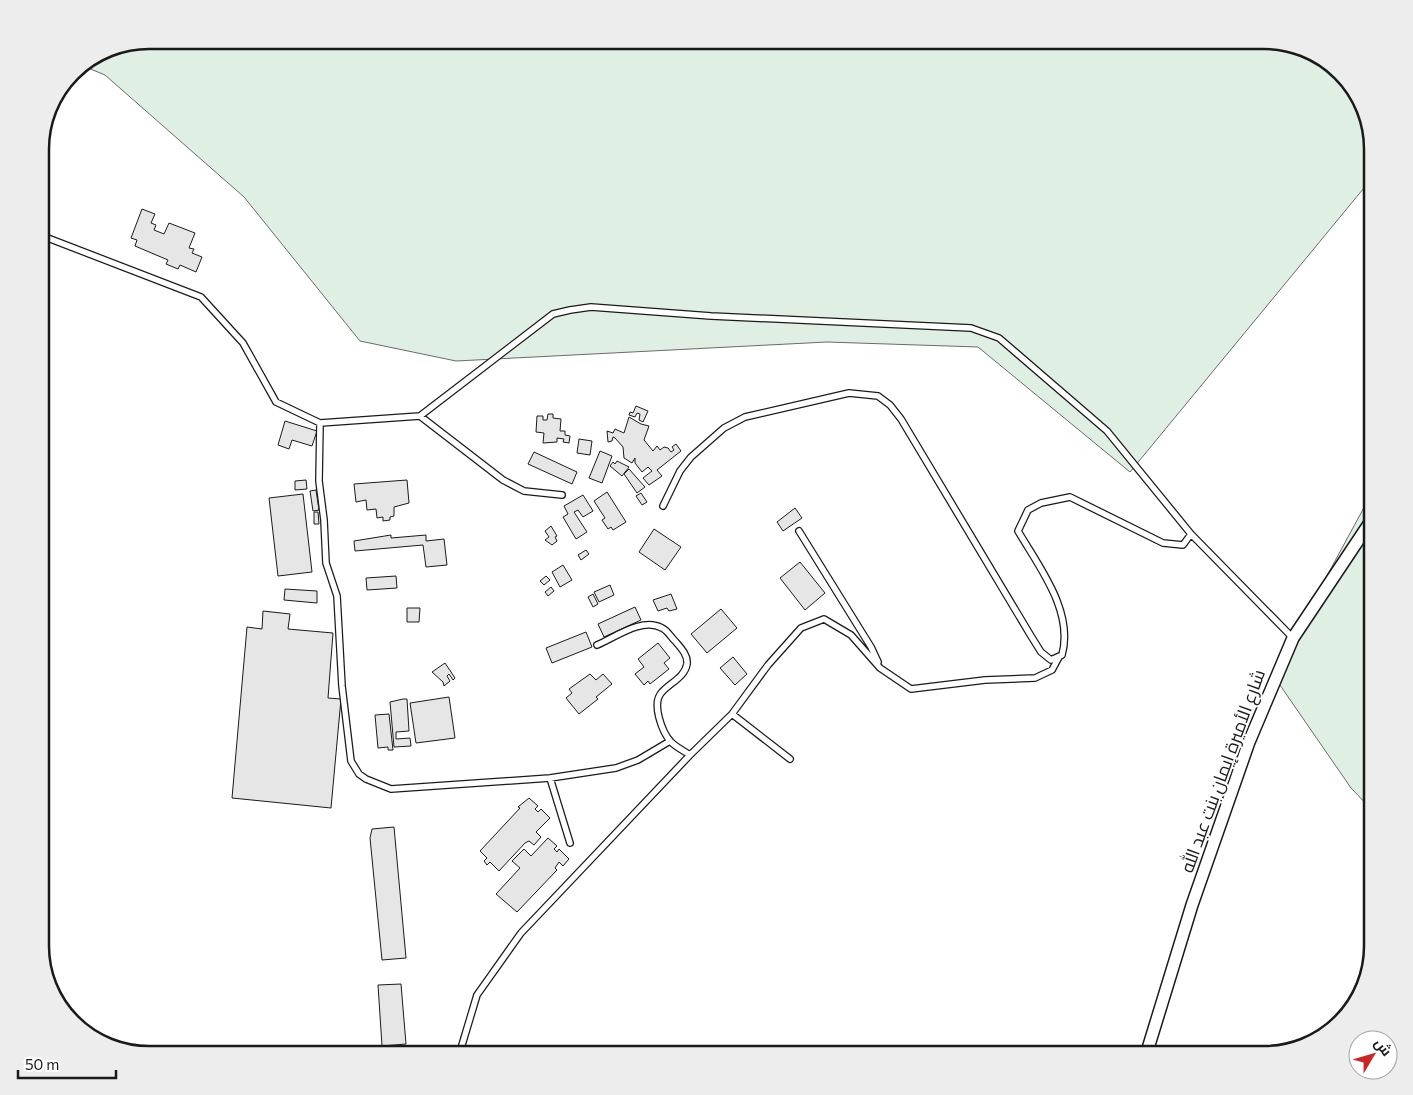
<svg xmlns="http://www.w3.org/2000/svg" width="1413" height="1095" viewBox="0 0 1413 1095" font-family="Commissioner,Cairo,sans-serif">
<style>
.green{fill:#e0efe3;stroke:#6a6a6a}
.building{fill:#e6e6e6;stroke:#1a1a1a}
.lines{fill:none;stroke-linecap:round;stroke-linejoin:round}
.service-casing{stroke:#1a1a1a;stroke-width:8}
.minor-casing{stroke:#1a1a1a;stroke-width:14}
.service{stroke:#fff;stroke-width:5.5}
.minor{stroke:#fff;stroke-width:11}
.labels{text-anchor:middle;stroke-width:4;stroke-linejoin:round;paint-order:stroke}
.street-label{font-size:18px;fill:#1a1a1a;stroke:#fff}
.rim{fill:none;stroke:#1a1a1a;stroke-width:2.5}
</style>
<rect width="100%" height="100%" fill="#fff"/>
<path class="green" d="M149 40H1265L1331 63 1362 100 1373 148V177L1130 472 978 347 827 342 456 361 360 341 244 197 105 75 81 65 107 48Z
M1373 491V811L1351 788 1273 675Z"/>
<path class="building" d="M142 209 155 214 151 223 156 225 154 230 164 234 169 223 195 233 189 248 194 249 192 253 202 257 196 272 180 265 178 269 166 264 168 260 135 246 137 240 131 238Z
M636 406 648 411 643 422 639 420 640 414 637 413 635 417 629 415 630 412 633 413Z
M548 414H553V418L561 419 560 431H565V435L570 436 569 443 563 442 564 439 557 438V442L543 443 544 433 536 432 537 416H543V420H547Z
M629 417 641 424 649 426 644 440 653 451 657 446 660 450 664 447 668 448 671 452 674 450 672 447 676 444 681 451 657 470 662 476 649 485 643 478 652 471 648 467 642 472 635 463V458L632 463 624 458 623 447 615 438 613 437 612 441 608 442 607 431 613 433 615 429 624 433Z
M285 421 317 431 312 446 292 440 289 449 278 445Z
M579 439 592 441 590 455 577 453Z
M600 451 612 456 602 483 589 478Z
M534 452 577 472 572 484 528 464Z
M617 461 629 467 622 476 610 466 613 462 615 464Z
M629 469 645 487 637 493 624 474Z
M306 480 307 489 295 490V481Z
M407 480 409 503 394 507V516L390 517V520L383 521V517L377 518 376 509 367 510 366 500 356 502 354 484Z
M316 490 319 510 313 511 310 491Z
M607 492 626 522 613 530 611 527 608 529 602 520 605 518 594 501Z
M641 493 647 502 642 505 636 496Z
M303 494 312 572 278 576 269 498Z
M583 495 593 511 583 517 578 510 574 512 587 532 576 539 563 517 568 514 564 506Z
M795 508 802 518 783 531 777 522Z
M314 512H318L319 524H314Z
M551 526 557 536 555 537 557 541 552 545 545 540 549 537 545 531Z
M654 529 681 547 665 570 639 552Z
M391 535V538L426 535V541L444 539 447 565 426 567 423 545 355 551 354 541Z
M586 550 589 554 581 560 578 555Z
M800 562 825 593 805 610 780 578Z
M563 565 572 580 560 587 552 572Z
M396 576 397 588 367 590 366 578Z
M546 576 550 580 544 585 540 581Z
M610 585 614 595 599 602 594 592Z
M551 587 554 591 548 596 545 592Z
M285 589 317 591V603L284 600Z
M593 594 598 604 593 607 588 597Z
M671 594 677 609 669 611 667 608 658 611 653 600Z
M635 607 641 620 604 637 598 624Z
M407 608H420L419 622H407Z
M721 609 737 628 707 653 691 634Z
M263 611 290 614 288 629 333 633 328 698 341 699 331 808 232 798 247 627 262 629Z
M586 632 592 647 552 663 546 648Z
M658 643 670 658 664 663 669 669 650 684 648 681 644 685 635 674 644 667 638 659Z
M733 657 747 674 735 685 720 668Z
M445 663 455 678 453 680 449 674 447 676 450 681 444 686 443 682 432 672Z
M590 674 596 680 603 674 612 684 596 697 598 699 579 714 566 698 572 693 569 689Z
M449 697 455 738 416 743 410 703Z
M403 699H407L409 731 396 732V739L410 738 411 746 394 747 390 702Z
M389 714 393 750H388V747L378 748 375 715Z
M529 798 538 806 535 809 538 812 541 809 550 818 536 832 541 837 534 845 529 841 525 843 499 871 490 862 487 865 484 861 487 858 480 851 520 808 518 807Z
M394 827 406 958 382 960 370 838 372 829Z
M548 838 557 846 554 849 557 852 559 849 569 859 563 866 559 862 555 868 557 870 517 912 496 894 520 868 512 861 524 849 531 856Z
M401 984 406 1044 382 1046 378 985Z"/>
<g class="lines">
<defs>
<path id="service" d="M40 235 201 297 243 343 276 402 320 423 420 416 553 314 570 310 591 307 711 316 971 328 999 338 1107 431 1191 534 1293 638
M420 416 503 480 524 491 562 495
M320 423 319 481 324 520 326 563 337 596 342 686 351 761 359 774 366 779 391 789 550 778 616 768 638 760 670 741
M663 506 680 471 691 457 724 428 745 417 849 393 878 396 890 405 901 419 1031 636 1041 652 1051 660 1062 655C1074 611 1039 567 1018 531L1028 510 1041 503 1070 497 1163 543 1183 545 1191 534
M799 531 871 647 878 662
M597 645C616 637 642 617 662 628 667 630 671 637 675 641 681 648 688 655 687 664 685 677 670 683 662 692 651 703 662 732 671 742 676 747 684 751 690 755
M732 714 790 759
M550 778 570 843
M459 1055 477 995 521 933 690 755 732 714 768 665 801 628 824 619 851 635 880 668 911 689 985 680 1035 678 1052 670 1059 657"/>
<path id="minor" d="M1146 1055 1192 905 1249 742 1293 638 1373 518"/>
</defs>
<use href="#service" class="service-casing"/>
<use href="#minor" class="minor-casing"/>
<use href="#service" class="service"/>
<use href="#minor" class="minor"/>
</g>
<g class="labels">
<g class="street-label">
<text transform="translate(1223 771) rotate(-70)" y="6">شارع الأميرة إيمان بنت عبد الله</text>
</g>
</g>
<path d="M0 0H1413V1095H0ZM149 49H1264A100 100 0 0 1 1364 149V946A100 100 0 0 1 1264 1046H149A100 100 0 0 1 49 946V149A100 100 0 0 1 149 49Z" fill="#ededed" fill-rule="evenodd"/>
<path class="rim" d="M149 49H1264A100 100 0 0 1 1364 149V946A100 100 0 0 1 1264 1046H149A100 100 0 0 1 49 946V149A100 100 0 0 1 149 49Z"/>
<g transform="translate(1373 1055) rotate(52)"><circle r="24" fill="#ffffff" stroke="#a3a3a3"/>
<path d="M0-4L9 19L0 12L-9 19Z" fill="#c62828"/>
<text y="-8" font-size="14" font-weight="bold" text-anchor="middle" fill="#1a1a1a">ش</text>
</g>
<path d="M18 1070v8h98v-8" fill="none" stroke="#1a1a1a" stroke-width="2.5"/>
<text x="25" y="1070" font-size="15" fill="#1a1a1a" stroke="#ffffff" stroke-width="4" paint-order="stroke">50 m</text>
</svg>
